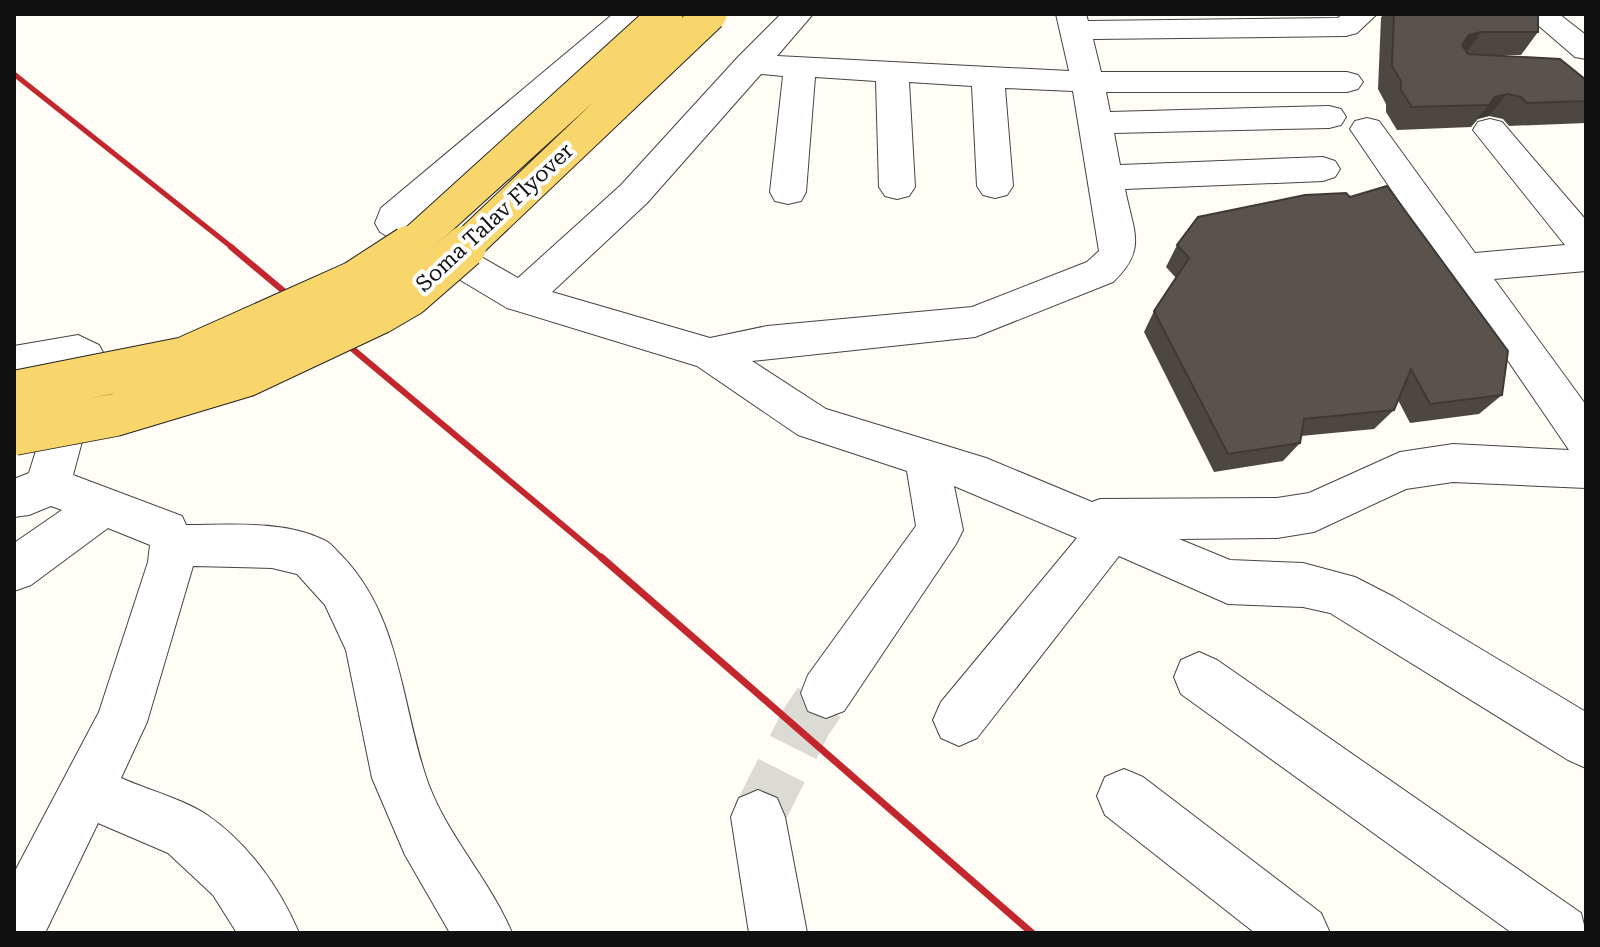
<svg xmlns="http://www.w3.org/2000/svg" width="1600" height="947" viewBox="0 0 1600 947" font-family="'Roboto Serif',serif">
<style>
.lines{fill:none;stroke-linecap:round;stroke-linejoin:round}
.minor-tunnel{stroke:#dbdad3;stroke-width:52;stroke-dasharray:52 26;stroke-linecap:butt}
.minor-casing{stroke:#444;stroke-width:2}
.minor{fill:#fff;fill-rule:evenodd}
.rail-far2{stroke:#c4262e;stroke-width:5}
.rail-far1{stroke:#c4262e;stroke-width:6}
.rail{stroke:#c4262e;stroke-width:7}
.major-bridge-far1-casing{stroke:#222;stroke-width:35;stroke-linecap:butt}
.major-bridge-casing{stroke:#222;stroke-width:44;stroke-linecap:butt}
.major-bridge-far1{stroke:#f9d66b;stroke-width:33}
.major-bridge{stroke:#f9d66b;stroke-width:42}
.wall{fill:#4d4742}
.shaded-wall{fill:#3f3936}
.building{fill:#5a524d;stroke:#3f3936;stroke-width:2}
.labels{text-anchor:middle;stroke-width:8;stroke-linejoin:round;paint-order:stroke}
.street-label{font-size:22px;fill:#111;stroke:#fff}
</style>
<rect width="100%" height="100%" fill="#fffdf5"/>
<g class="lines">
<path class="minor-tunnel" d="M758 817 806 722 826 693"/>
<defs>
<path id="minor" d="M613 14H646L415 219 518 278 621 185 738 57 781 14H813L777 56 1069 71 1056 14H1086L1088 21 1338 18 1343 14H1377L1357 33 1346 36 1093 39 1101 72H1347L1358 75 1363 82 1358 89 1347 92H1106L1110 112 1329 106 1341 109 1346 117 1341 125 1329 128 1114 133 1120 165 1323 157 1335 161 1340 169 1335 177 1323 181 1125 189C1133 231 1148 249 1113 282L975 337 752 361 826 409 986 458 1092 502 1100 499 1277 498 1309 493 1400 452 1453 444 1569 450 1350 129 1355 121 1367 118 1379 121 1475 253 1565 245 1473 130 1478 122 1490 119 1502 122 1586 220V271L1494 279 1586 405V488L1453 482 1406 489 1314 532 1277 538 1179 539 1230 560 1303 563 1355 577 1394 597 1586 712V768L1568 760 1330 613 1303 607 1228 604 1119 556 977 738 959 746 941 738 933 720 941 702 1077 538 954 486 963 530 956 544 844 711 826 718 808 711 801 693 808 675 916 526 907 471 798 435 697 366 507 308 380 232 375 223 381 208ZM761 74 783 76 770 192 775 201 788 204 801 201 806 192 815 77 876 81 879 187 885 196 897 199 909 196 915 187 909 82 972 86 977 186 983 195 995 198 1007 195 1013 186 1005 88 1073 91 1099 251 1087 262 972 307 767 326 710 338 552 292 647 203Z
M1525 14H1559L1586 35V59L1575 57Z
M78 335 99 345 105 356 73 475 182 516 186 525C231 525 283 520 324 540 331 543 336 550 342 556 399 615 401 699 425 774 443 832 489 877 512 933H450L405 855 372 778 346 650 325 605 297 574 272 568 193 566 147 722 121 778C148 790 183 799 207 815 248 843 280 888 299 933H237L213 895 168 853 98 823 45 933H14V873L99 712 148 562 150 545 108 528 31 585 14 591V543L62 510 51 506 29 515 14 517V479L29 473 61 370 14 378V346Z
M1199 652 1217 660 1581 913 1586 933H1512L1181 694 1174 677 1181 660Z
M1124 769 1143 777 1321 913 1330 933H1255L1105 815 1097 796 1105 777Z
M758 790 777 798 785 817 807 933H749L731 817 739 798Z"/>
</defs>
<use href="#minor" class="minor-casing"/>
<use href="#minor" class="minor"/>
<path class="rail-far2" d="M14 74 234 249"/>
<path class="rail-far1" d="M231 247 603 559"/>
<path class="rail" d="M601 557 1032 933"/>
<defs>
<path id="major-bridge-far1" d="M407 249 666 14
M463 249 710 14"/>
<path id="major-bridge" d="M14 392 185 358 355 282 409 247
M14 434 115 415 245 376 379 313 410 295 465 247"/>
</defs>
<use href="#major-bridge-far1" class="major-bridge-far1-casing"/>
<use href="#major-bridge" class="major-bridge-casing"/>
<use href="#major-bridge-far1" class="major-bridge-far1"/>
<use href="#major-bridge" class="major-bridge"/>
</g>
<path class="wall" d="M1383 14H1538V32L1521 55H1482L1586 80V123L1509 126 1503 119 1489 116 1478 119 1471 127 1397 130 1386 112V104L1378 89 1381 18Z
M1177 245 1502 395 1479 414 1410 423 1398 400 1394 410 1374 429 1301 436 1300 443 1283 461 1214 472 1144 332 1154 311 1176 278 1166 267Z"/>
<path class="shaded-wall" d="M1481 32 1465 55 1453 58 1469 35Z
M1507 94 1489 116 1477 119 1495 97Z"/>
<path class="building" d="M1394 14H1538V32H1481L1469 35 1462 45 1468 54 1560 59 1586 80V101L1527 103 1521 97 1507 94 1495 97 1489 105 1412 107 1401 90V81L1392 66Z
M1387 186 1508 351 1502 395 1430 404 1411 369 1394 410 1304 419 1300 443 1228 454 1154 311 1189 258 1177 245 1198 217 1305 195 1346 193 1350 197Z"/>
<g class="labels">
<g class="street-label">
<text transform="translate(494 217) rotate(-43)" y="8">Soma Talav Flyover</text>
</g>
</g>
<rect width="1600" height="947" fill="none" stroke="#111111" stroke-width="32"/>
</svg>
